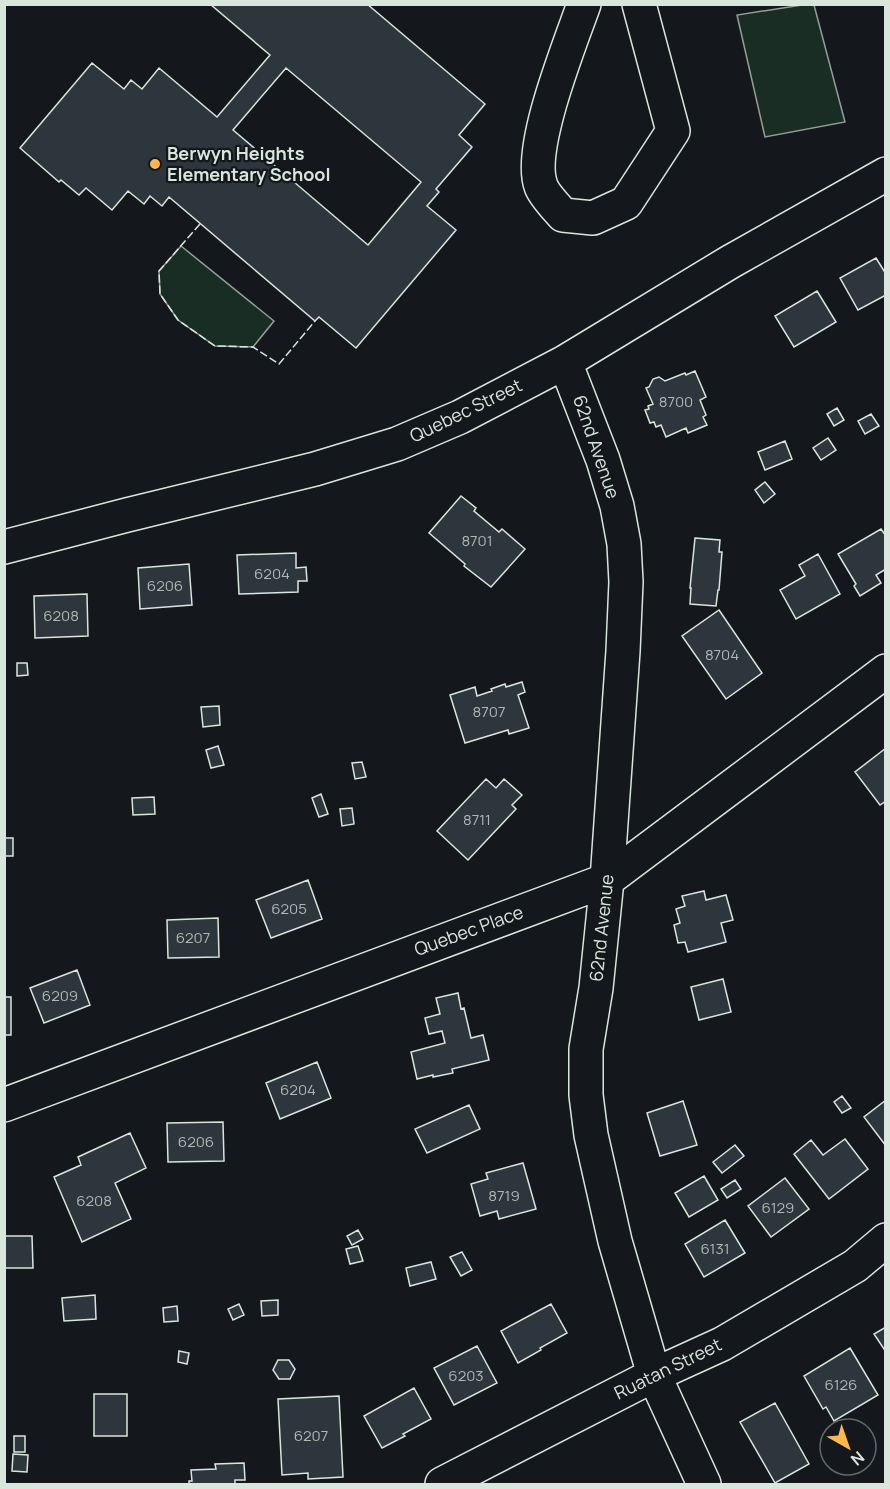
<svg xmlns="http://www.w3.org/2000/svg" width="890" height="1489" viewBox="0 0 890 1489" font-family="Manrope,sans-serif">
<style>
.green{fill:#1a2d24;stroke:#939e99;stroke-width:1.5}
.building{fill:#2c363c;stroke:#d8e6dc;stroke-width:1.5;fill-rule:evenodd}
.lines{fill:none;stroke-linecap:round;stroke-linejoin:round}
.minor-casing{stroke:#d8e6dc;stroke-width:36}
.minor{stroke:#14181c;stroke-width:33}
.fence{stroke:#d8e6dc;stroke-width:1.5;stroke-dasharray:8 3;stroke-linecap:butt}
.poi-dot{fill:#ffb74d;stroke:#14181c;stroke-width:2}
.labels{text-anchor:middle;stroke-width:4.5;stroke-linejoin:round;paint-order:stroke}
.number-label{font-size:15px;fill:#adbab4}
.poi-label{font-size:18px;font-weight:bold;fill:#d8e6dc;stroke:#14181c;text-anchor:start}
.street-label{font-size:18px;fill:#d8e6dc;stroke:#14181c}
</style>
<rect width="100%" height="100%" fill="#14181c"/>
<path class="green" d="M802 5H814L845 122 765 137 737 15Z
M181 246 274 321 253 347 215 346 178 320 160 294 159 271Z"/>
<path class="building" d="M210 4H367L485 104 459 135 472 147 436 189 439 192 427 206 456 230 356 348 319 317 315 321 169 197 162 206 150 196 144 204 128 191 112 210 86 188 79 195 61 180 59 182 20 148 92 63 124 89 131 80 142 89 159 68 217 117 270 55ZM286 68 421 182 368 245 233 130Z
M876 258 886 274V295L858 310 840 278Z
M817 291 836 322 794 347 775 316Z
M695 371 706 397 700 400 706 415 703 417 707 425 688 433 686 428 666 437 661 425 656 427 654 422 650 423 645 410 649 409 648 406 653 404 646 388 649 387 653 379 659 377 665 381 685 373 686 375Z
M837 408 844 420 834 426 827 414Z
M871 414 879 426 865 434 858 421Z
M828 438 836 450 821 460 813 448Z
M785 441 792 459 765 470 758 452Z
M765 482 775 494 764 503 755 490Z
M461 496 476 508 474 511 499 532 502 529 525 549 491 587 464 566 465 564 429 533Z
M881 529 886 536V569L876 575 881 583 860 596 854 586 856 584 838 554Z
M695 538 720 540 719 552H722L719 590H718L716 606 690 604 691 588H690Z
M296 553V568L306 567 307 581H298V592L239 594 237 555Z
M818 554 840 594 796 619 780 590 805 576 799 565Z
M189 564 192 605 140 609 138 568Z
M87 594 88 636 35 638 34 596Z
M719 610 762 673 726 699 682 636Z
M17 663H27L28 675 17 676Z
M522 682 525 692 518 695 529 728 509 734 508 730 465 743 450 695 475 687 477 696 492 691 491 689 505 684 506 687Z
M219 706 220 725 203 727 201 707Z
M218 746 224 765 211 768 206 750Z
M886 748V801L880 805 855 772Z
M362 762 366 777 355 779 352 763Z
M486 779 496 788 504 779 522 795 512 805 516 809 468 860 437 831Z
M321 794 328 814 319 817 312 798Z
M154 797 155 814 133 815 132 798Z
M352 808 354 824 342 826 340 809Z
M4 838H13V856H4Z
M308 880 322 919 271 938 256 900Z
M704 891 706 900 726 895 733 920 721 923 726 942 688 952 685 942 678 943 674 925 680 923 676 909 685 906 682 896Z
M218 918 219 957 168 958 167 920Z
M77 970 90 1005 44 1023 30 988Z
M723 979 731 1012 699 1020 691 987Z
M458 993 461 1009 464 1008 471 1038 483 1035 489 1060 452 1069 453 1073 433 1077V1075L417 1079 411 1052 445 1043 442 1031 429 1034 425 1018 440 1014 436 998Z
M4 997H11V1035H4Z
M317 1062 331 1098 280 1119 266 1083Z
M842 1096 851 1108 842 1113 834 1102Z
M886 1100V1146L864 1117Z
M683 1101 697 1145 660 1156 647 1113Z
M469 1105 480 1129 427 1153 415 1129Z
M223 1122 224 1161 168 1162 167 1123Z
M130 1133 146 1168 115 1183 131 1219 82 1242 54 1177 81 1165 78 1157Z
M845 1139 868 1169 829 1199 794 1154 811 1140 823 1155Z
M735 1145 744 1156 722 1173 713 1162Z
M523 1163 536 1209 499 1219 497 1211 480 1216 471 1184 488 1179 486 1173Z
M704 1176 718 1200 689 1217 675 1193Z
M785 1178 809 1209 771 1237 748 1206Z
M735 1180 741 1189 727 1198 721 1189Z
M725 1220 745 1253 704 1277 685 1244Z
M358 1230 363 1239 352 1245 347 1236Z
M4 1236H32L33 1268H5L4 1270Z
M358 1246 363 1261 350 1264 346 1249Z
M462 1252 472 1270 461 1276 450 1257Z
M431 1262 436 1279 410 1286 406 1268Z
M95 1295 96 1319 64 1321 62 1298Z
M278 1300V1315L262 1316 261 1301Z
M239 1304 244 1315 233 1320 228 1309Z
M551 1304 567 1333 540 1348 541 1350 518 1363 501 1331Z
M177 1306 178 1321 164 1322 163 1308Z
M886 1327V1352L874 1334Z
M477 1346 497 1383 454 1405 434 1368Z
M850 1348 878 1395 834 1421 826 1407 823 1409 804 1376Z
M179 1351 189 1353 187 1364 178 1362Z
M278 1360H289L295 1369 290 1379H279L273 1370Z
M414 1388 431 1419 403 1434 405 1436 382 1448 364 1416Z
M94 1394H127V1436H94Z
M339 1396 343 1477 308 1479V1473L282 1475 278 1399Z
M775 1403 809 1464 775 1483 740 1422Z
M14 1436H25V1452H14Z
M13 1454 28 1455 27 1472 12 1471Z
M244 1463 245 1480H235V1484H189V1481H192L191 1470 216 1469 215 1464Z"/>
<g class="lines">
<defs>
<path id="minor" d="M584 4C570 44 527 149 541 186 544 195 557 208 563 215L593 218 626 203 673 131 639 4
M565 362 603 460 617 506 624 544 626 582 623 651 607 880 596 988 586 1049V1095L591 1135 615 1241 654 1375 704 1484
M4 547 127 515 315 469 397 444 460 417 565 362 730 262 886 174
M4 1105 607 880 886 671
M442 1484 654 1375 722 1344 855 1266 886 1240"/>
</defs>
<use href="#minor" class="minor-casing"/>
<use href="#minor" class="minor"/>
<path class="fence" d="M200 224 159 271 160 294 178 320 215 346 253 347 279 364 315 321"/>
</g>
<circle class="poi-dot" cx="155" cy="164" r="6"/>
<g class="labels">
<g class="number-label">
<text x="676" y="407">8700</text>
<text x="477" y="546">8701</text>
<text x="272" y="579">6204</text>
<text x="165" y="591">6206</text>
<text x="61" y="621">6208</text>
<text x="722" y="660">8704</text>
<text x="489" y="717">8707</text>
<text x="477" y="825">8711</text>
<text x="289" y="914">6205</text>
<text x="193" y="943">6207</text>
<text x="60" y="1001">6209</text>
<text x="298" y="1095">6204</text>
<text x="196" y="1147">6206</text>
<text x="504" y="1201">8719</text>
<text x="94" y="1206">6208</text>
<text x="778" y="1213">6129</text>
<text x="715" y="1254">6131</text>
<text x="466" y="1381">6203</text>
<text x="841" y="1390">6126</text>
<text x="311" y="1441">6207</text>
</g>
<g class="poi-label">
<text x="167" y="160">Berwyn Heights<tspan x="167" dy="21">Elementary School</tspan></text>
</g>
<g class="street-label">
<text transform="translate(466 411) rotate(-26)" y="6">Quebec Street</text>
<text transform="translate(596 447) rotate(71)" y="6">62nd Avenue</text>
<text transform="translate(602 928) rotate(-84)" y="6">62nd Avenue</text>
<text transform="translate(469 931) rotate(-20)" y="6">Quebec Place</text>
<text transform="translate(668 1369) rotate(-26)" y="6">Ruatan Street</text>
</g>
</g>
<rect width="890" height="1489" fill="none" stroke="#d8e6dc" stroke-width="12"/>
<g transform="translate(848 1447) rotate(140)"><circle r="28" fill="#14181c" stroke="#626a69" stroke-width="1.5"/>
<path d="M0-4.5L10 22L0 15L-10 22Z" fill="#ffb74d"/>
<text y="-9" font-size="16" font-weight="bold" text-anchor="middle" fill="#d8e6dc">N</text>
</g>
</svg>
